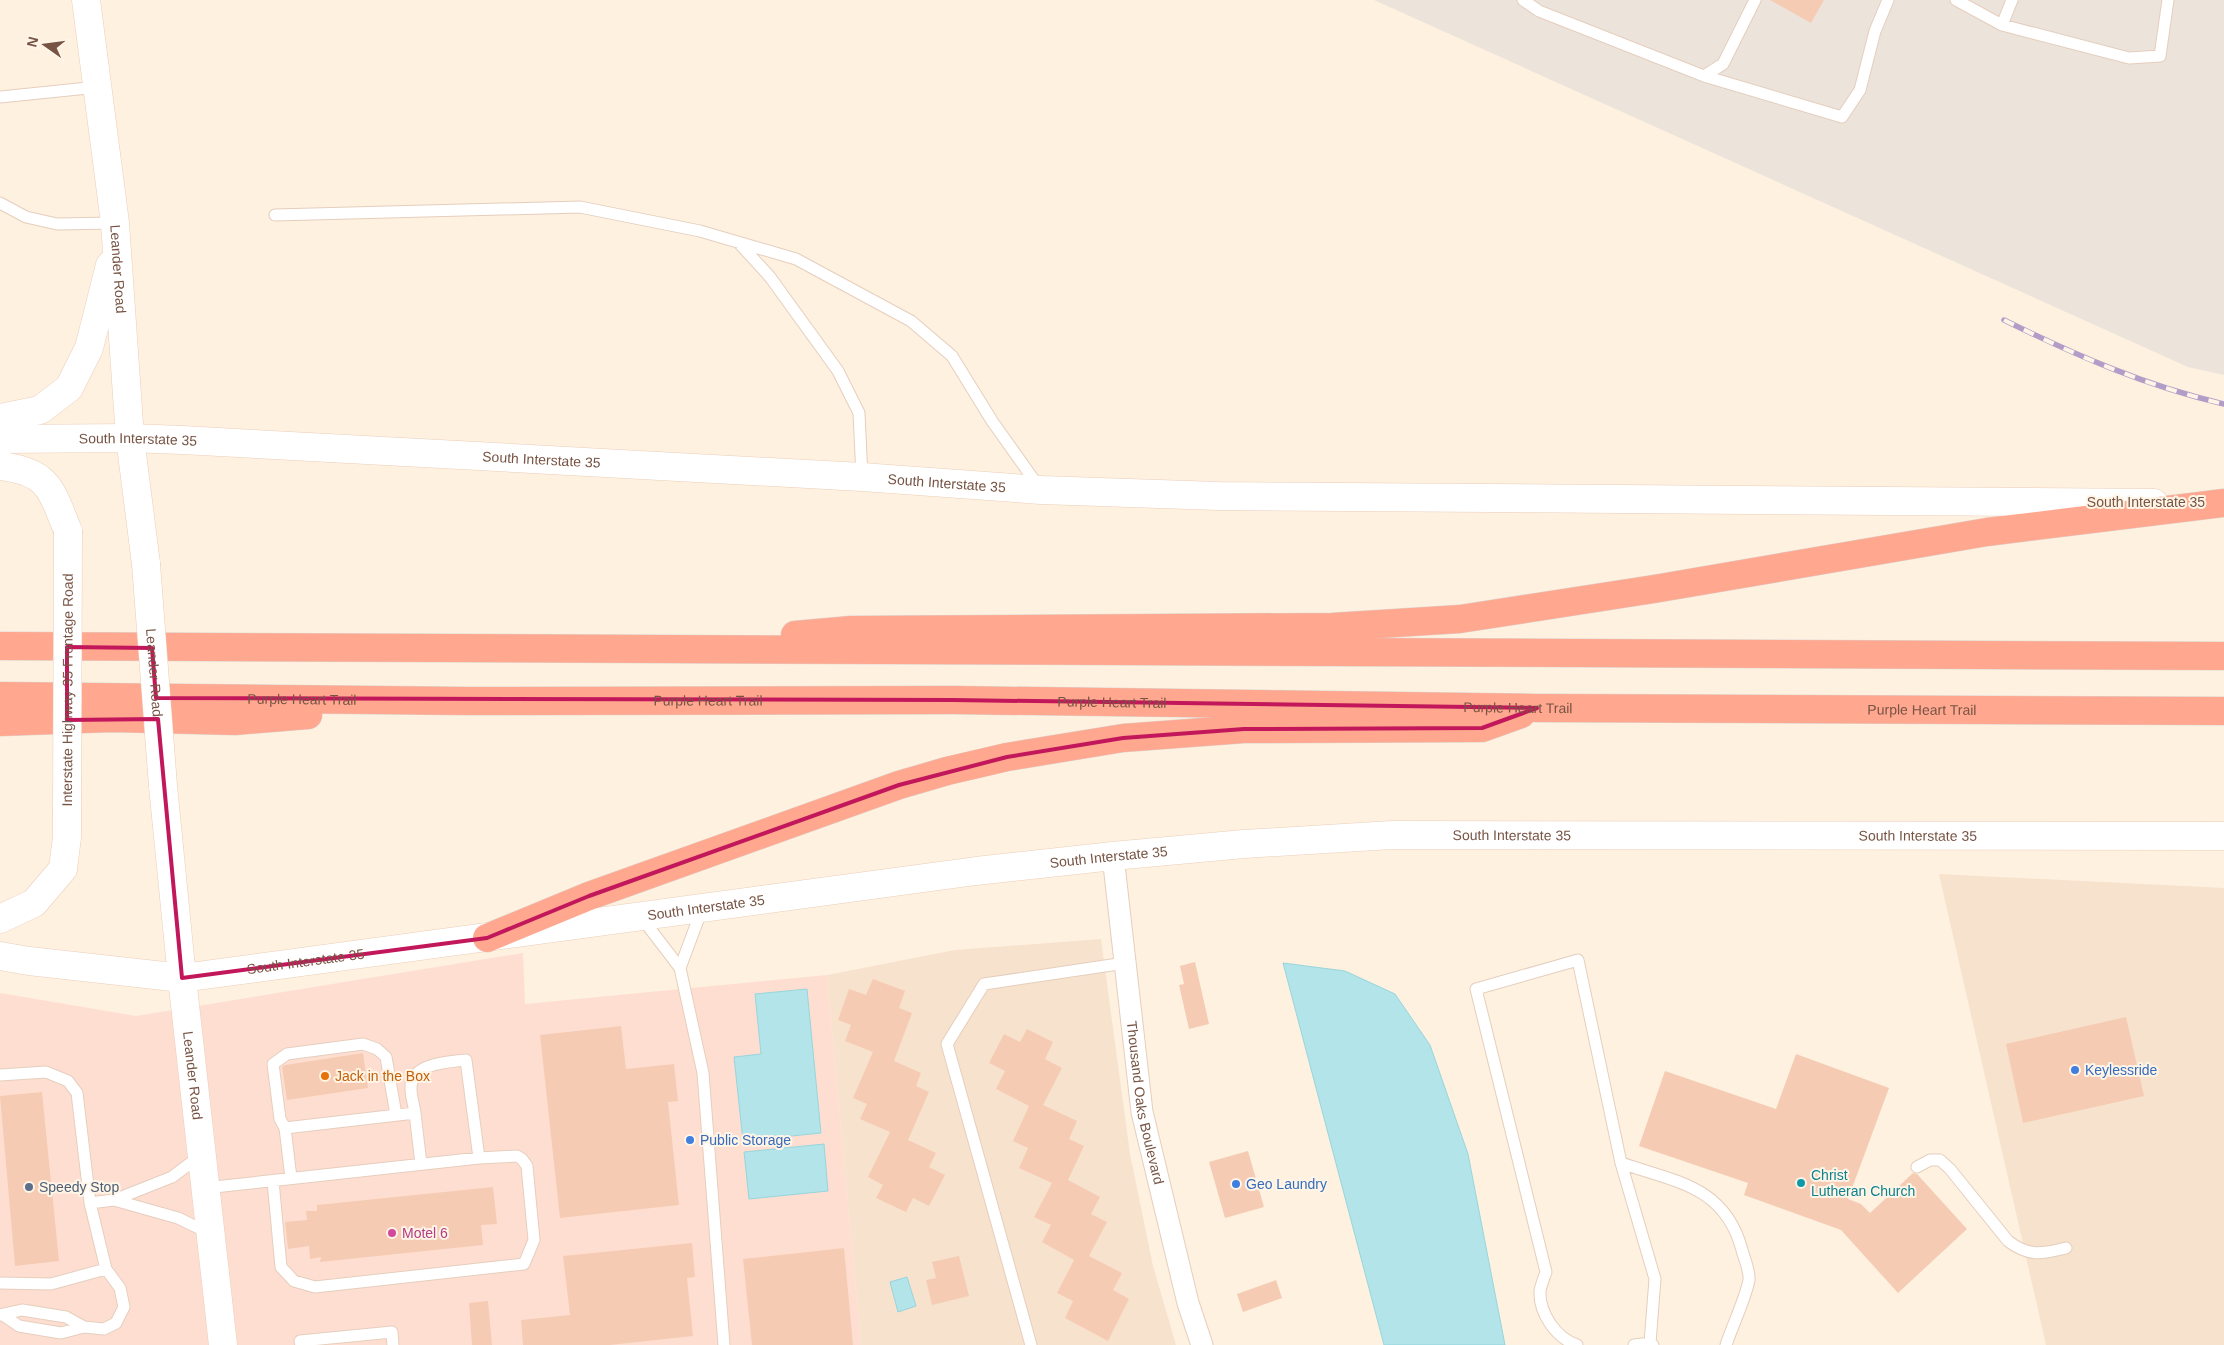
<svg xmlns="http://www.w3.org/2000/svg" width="2224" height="1345" viewBox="0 0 2224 1345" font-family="Helvetica,sans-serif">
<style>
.residential{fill:#f7e2cd}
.commercial{fill:#ffded2}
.industrial{fill:#ece3db}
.water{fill:#b2e4e9;stroke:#97d5dc}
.building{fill:#f6cbb4}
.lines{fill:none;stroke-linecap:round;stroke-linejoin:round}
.service-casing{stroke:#e5cebd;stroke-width:13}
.minor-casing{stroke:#e5cebd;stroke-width:23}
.secondary-casing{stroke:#ebceb9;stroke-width:29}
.motorway-casing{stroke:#ded6d2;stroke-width:29}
.service{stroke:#fff;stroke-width:11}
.minor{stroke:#fff;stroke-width:21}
.secondary{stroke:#fff;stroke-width:28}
.motorway{stroke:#ffa78f;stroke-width:28}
.rail-casing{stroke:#b29dc8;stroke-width:5.5}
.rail{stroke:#fff5e7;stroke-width:4;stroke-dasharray:11;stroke-linecap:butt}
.secondary-bridge-casing{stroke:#ebceb9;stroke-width:29;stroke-linecap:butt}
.secondary-bridge{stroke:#fff;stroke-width:28}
.marked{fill:none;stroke:#c2185b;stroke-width:4;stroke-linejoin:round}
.shop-dot{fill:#3f7fe0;stroke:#fff5e7;stroke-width:2}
.food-dot{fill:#e8710a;stroke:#fff5e7;stroke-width:2}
.culture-dot{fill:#0f9aa8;stroke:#fff5e7;stroke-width:2}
.service-dot{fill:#5c6f8a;stroke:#fff5e7;stroke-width:2}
.hotel-dot{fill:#d1479c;stroke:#fff5e7;stroke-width:2}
.labels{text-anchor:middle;stroke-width:4;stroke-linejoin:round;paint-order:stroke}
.street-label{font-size:14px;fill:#775444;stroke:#fff5e7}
.shop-label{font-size:14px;fill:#366cbe;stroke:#fff5e7;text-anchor:start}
.food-label{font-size:14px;fill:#c56008;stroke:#fff5e7;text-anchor:start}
.culture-label{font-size:14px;fill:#0d838f;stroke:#fff5e7;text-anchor:start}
.service-label{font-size:14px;fill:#4e5e75;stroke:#fff5e7;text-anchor:start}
.hotel-label{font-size:14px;fill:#b23c85;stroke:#fff5e7;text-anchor:start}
</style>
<rect width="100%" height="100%" fill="#fef1df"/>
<path class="residential" d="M1939 874 2224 888V1345H2046Z
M1101 939 1130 1154 1153 1266 1176 1345H861L827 975 955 950Z"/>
<path class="commercial" d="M523 953 525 1004 827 975 861 1345H0V993L136 1016Z"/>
<path class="industrial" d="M1374 0H2224V375L2188 367Z"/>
<path class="water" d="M1283 963 1345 971 1395 994 1430 1045 1468 1154 1505 1345H1384Z
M807 989 821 1133 743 1141 734 1057 761 1054 755 994Z
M824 1144 828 1191 749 1199 744 1152Z
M907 1277 916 1306 898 1312 890 1282Z"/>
<path class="building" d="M1770 0H1824L1811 23Z
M1195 962 1209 1024 1189 1029 1179 985 1184 984 1180 966Z
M873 979 905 991 899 1008 912 1013 894 1061 921 1073 916 1086 929 1092 908 1140 936 1153 929 1167 945 1175 929 1206 913 1198 906 1212 876 1198 883 1185 868 1177 890 1132 860 1119 867 1104 853 1098 873 1052 845 1041 851 1025 838 1020 849 989 866 995Z
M2126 1017 2144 1096 2023 1123 2006 1044Z
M621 1026 626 1069 674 1064 678 1101 668 1102 679 1205 560 1218 540 1035Z
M1027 1029 1053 1042 1045 1059 1062 1068 1043 1105 1077 1121 1069 1139 1084 1146 1068 1180 1100 1197 1091 1214 1107 1222 1089 1256 1122 1273 1113 1290 1129 1299 1108 1341 1065 1318 1073 1301 1057 1293 1074 1260 1042 1242 1051 1225 1034 1217 1052 1183 1019 1168 1028 1148 1013 1141 1029 1106 996 1089 1005 1071 989 1063 1004 1034 1020 1042Z
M363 1053 368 1088 287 1100 282 1067 285 1065Z
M1796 1054 1889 1088 1848 1199 1861 1204 1870 1213 1913 1173 1917 1174 1967 1229 1898 1293 1841 1230 1744 1195 1748 1183 1639 1146 1665 1071 1776 1109Z
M42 1092 59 1261 15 1266 0 1096Z
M1248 1151 1264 1207 1225 1218 1209 1162Z
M493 1187 497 1224 481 1225 483 1245 320 1262 321 1257 310 1259 309 1246 288 1249 285 1222 307 1220 306 1211H317V1205Z
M692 1243 695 1277 687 1278 693 1336 610 1345H523L521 1320 570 1315 563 1256Z
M844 1248 853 1345H752L743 1259Z
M959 1256 969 1296 932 1305 926 1280 936 1278 932 1262Z
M1276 1280 1282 1298 1243 1312 1237 1294Z
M488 1301 492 1345H472L469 1303Z"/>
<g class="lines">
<defs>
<path id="service" d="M1523 0 1539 11 1704 76 1723 64 1755 0
M1956 0 2002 25 2129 58 2160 56 2168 0
M2002 25 2012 0
M1704 76 1842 117 1860 90 1875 31 1888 0
M0 97 98 87
M0 203 26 217 57 224 115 223
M275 215 580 207 700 231 796 259 911 321 952 356 992 421 1039 487
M739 243 770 277 838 371 859 413 862 477
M641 917 680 968 702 909
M680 968 703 1073 724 1345
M0 1075 46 1072 68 1081 77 1093 90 1203 114 1200 172 1177 200 1156
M415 1113C414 1105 411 1097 411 1089 410 1063 448 1062 466 1060L479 1158
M285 1128 280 1119 273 1064 287 1054 363 1044 377 1049 386 1057 396 1115
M1621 1163C1676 1182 1725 1186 1742 1250 1744 1258 1750 1271 1749 1280 1746 1297 1732 1327 1726 1345
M1917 1167 1930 1160H1940L1950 1169 2008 1241C2029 1257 2042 1254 2066 1248
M291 1178 285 1128 415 1113 421 1164
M205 1188 479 1158 517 1156 522 1159 527 1166 534 1240 524 1264 315 1287 294 1281 281 1267 273 1181
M114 1200 178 1218 209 1233
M0 1283 51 1284 106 1269
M0 1315 22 1310 66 1317 84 1327
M3 1315 19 1326 61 1333 84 1327 104 1329 116 1323 124 1307 120 1288 106 1269 90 1203
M301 1345 300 1341 392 1332 393 1345
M1031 1345 947 1044 984 984 1125 963
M1577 1345C1556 1338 1539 1313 1540 1291 1541 1285 1544 1278 1546 1272L1476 989 1578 960 1621 1163 1655 1279 1650 1343
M1634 1345 1650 1343 1653 1345"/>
<g id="minor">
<path id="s1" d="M1113 856 1142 1112 1188 1303 1202 1345"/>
</g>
<g id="secondary">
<path id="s2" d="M86 0 115 223 130 438 146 564"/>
<path d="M0 418 40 410 69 388 89 348 110 265"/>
<path id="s3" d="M0 439 130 438 182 440 862 477 1041 490 1218 496 2154 503"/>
<path d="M0 466C50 472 51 490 68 531"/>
<path id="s4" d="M163 786 182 978 223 1345"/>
<path d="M0 919 34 903 63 869 67 837V812"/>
<path id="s5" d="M0 956 29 961 182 978 976 871 1113 856 1244 844 1392 835 2224 836"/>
</g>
<g id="motorway">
<path d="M795 635 851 630 1332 627 1460 619 1654 589 1987 532 2224 503"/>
<path d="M0 646 2224 656"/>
<path id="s6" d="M0 696 467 701 953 700 1537 708 2224 711"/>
<path d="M0 722 112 718 235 721 308 715"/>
<path d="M487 938 589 896 899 785 947 771 1007 757 1123 738 1244 729 1482 728 1521 714"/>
</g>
</defs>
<use href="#service" class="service-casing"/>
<use href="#minor" class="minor-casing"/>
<use href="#secondary" class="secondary-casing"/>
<use href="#motorway" class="motorway-casing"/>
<use href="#service" class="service"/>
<use href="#minor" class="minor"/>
<use href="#secondary" class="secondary"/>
<use href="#motorway" class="motorway"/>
<defs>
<path id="rail" d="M2004 320C2075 355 2146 386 2224 404"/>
</defs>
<use href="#rail" class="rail-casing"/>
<use href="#rail" class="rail"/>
<defs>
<g id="secondary-bridge">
<path id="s7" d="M146 564 163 786"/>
<path id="s8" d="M67 812 68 531"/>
</g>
</defs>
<use href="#secondary-bridge" class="secondary-bridge-casing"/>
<use href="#secondary-bridge" class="secondary-bridge"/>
</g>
<path class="marked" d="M67 647 152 648 156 698 953 700 1537 708 1482 728 1244 729 1123 738 1007 757 899 785 589 896 487 938 182 978 158 719 67 720Z"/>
<g class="shop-dot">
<circle cx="2075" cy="1070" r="5"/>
<circle cx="690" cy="1140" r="5"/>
<circle cx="1236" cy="1184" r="5"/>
</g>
<circle class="food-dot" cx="325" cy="1076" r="5"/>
<circle class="culture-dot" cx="1801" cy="1183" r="5"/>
<circle class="service-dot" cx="29" cy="1187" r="5"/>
<circle class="hotel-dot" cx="392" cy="1233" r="5"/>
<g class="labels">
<g class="street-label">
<text dy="5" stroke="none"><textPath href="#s2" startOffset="271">Leander Road</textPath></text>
<text dy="5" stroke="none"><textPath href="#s3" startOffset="138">South Interstate 35</textPath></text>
<text dy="5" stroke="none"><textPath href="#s3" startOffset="542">South Interstate 35</textPath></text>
<text dy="5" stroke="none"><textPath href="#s3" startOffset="948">South Interstate 35</textPath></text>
<text x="2146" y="507">South Interstate 35</text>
<text dy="5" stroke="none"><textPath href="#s7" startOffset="109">Leander Road</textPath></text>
<text dy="5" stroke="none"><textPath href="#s8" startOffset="122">Interstate Highway 35 Frontage Road</textPath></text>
<text dy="5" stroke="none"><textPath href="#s6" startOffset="302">Purple Heart Trail</textPath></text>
<text dy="5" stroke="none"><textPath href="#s6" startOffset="708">Purple Heart Trail</textPath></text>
<text dy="5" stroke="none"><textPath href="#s6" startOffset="1112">Purple Heart Trail</textPath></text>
<text dy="5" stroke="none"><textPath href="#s6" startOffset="1518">Purple Heart Trail</textPath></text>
<text dy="5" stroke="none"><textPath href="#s6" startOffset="1922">Purple Heart Trail</textPath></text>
<text dy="5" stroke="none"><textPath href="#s5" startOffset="1522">South Interstate 35</textPath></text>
<text dy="5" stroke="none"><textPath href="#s5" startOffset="1928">South Interstate 35</textPath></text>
<text dy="5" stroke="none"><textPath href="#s5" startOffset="1118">South Interstate 35</textPath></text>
<text dy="5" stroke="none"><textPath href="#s5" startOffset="712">South Interstate 35</textPath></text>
<text dy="5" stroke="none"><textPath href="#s5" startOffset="308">South Interstate 35</textPath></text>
<text dy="5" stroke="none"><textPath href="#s4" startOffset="291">Leander Road</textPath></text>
<text dy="5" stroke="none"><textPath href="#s1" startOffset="249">Thousand Oaks Boulevard</textPath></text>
</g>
<g class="shop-label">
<text x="2085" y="1075">Keylessride</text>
<text x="700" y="1145">Public Storage</text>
<text x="1246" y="1189">Geo Laundry</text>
</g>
<g class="food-label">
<text x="335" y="1081">Jack in the Box</text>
</g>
<g class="culture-label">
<text x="1811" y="1180">Christ<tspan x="1811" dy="16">Lutheran Church</tspan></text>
</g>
<g class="service-label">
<text x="39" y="1192">Speedy Stop</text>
</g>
<g class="hotel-label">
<text x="402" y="1238">Motel 6</text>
</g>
</g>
<g transform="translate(45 45) rotate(284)" stroke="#fff5e7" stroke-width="4" paint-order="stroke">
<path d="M0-4L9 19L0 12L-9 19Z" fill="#775444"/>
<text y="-8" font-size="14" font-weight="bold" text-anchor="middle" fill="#775444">N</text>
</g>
</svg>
